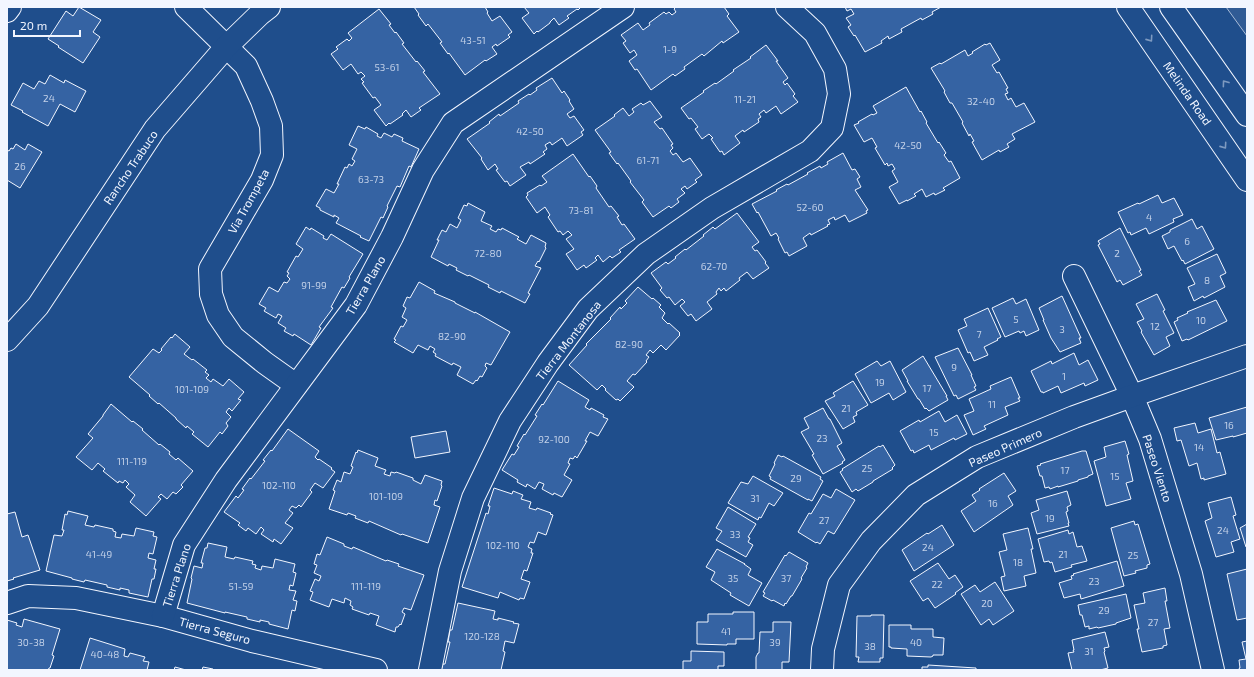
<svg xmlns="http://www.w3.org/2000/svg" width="1254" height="677" viewBox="0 0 1254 677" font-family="'Exo 2',sans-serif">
<rect width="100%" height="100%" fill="#1f4e8c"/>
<polygon fill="#305b95" stroke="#a8bbd7" points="1226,7 1247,7 1247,36"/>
<g fill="#3563a3" stroke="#f2f6ff">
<polygon points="79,7 101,20 93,32 100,37 83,63 58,47 59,46 48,39 66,11 73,16"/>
<polygon points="414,7 485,7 488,12 487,13 492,21 500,16 512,32 508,35 510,37 497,46 496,44 492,47 497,54 486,61 485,60 465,75 449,53 448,54 440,43 442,42 428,24 426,26 418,15 419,14"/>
<polygon points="524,7 581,7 578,10 577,9 567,16 569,18 559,25 554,18 550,22 550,23 538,32 537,31 534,34 522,18 529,13"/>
<polygon points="676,7 724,7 729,14 727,16 739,32 723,43 722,41 704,56 702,54 684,67 685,69 675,76 673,74 651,90 637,69 635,70 629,61 637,55 634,50 630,53 623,43 626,41 621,35 638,23 643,30 650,25 649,23 664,12 666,14 669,12 672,15 676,12 674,9"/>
<polygon points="845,7 941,7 932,12 933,14 922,20 921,18 901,29 902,32 889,39 888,36 881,41 882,43 865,52 855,35 854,36 848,27 851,25 846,18 854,14 851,9 847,11"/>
<polygon points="379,9 391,24 389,25 395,33 396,32 404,43 402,44 416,62 417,61 425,71 423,72 440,94 419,108 421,110 411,117 406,110 402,114 403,115 390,124 389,123 386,126 374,110 381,105 375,97 373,98 362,83 364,82 361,79 365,76 361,72 358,74 351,64 343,70 331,54 338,49 336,47 347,39 349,41 352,38 348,33"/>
<polygon points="990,43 1000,60 992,65 997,73 999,72 1008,88 1006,89 1008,93 1005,94 1008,100 1011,98 1016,107 1024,103 1035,122 1012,134 1015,139 1007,144 1009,147 1000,152 999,150 982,160 972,142 974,141 970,134 969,136 962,123 963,122 952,103 950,103 944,92 945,91 931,68 940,63 941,64 965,50 968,56 973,53 972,52 985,44 986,45"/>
<polygon points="766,45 778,61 776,61 788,78 783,82 785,85 787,83 795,94 793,96 798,102 781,114 776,106 766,113 764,110 759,114 761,117 758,119 759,122 744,132 743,130 735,136 740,143 724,155 722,151 720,152 711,139 713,138 709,134 702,139 695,129 698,127 691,118 689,119 681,108 704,92 703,91 715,83 716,84 734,71 733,70 751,58 750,57"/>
<polygon points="50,75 64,83 65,80 86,91 75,112 60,104 48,126 22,112 23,111 11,105 23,83 34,89 39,81 45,84"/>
<polygon points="552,78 562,93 564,91 570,100 569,101 574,109 567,114 570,118 574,116 584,130 581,132 583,135 567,146 562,138 552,145 550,142 545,145 547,149 543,152 545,154 530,164 529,162 520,167 526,175 510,186 507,181 505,182 496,170 498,169 495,164 488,170 481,159 482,158 467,139 490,123 489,122 499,114 500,116 519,103 518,101 529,94 530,95 537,90 536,88"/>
<polygon points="906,87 920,112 921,111 927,122 926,123 938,143 939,142 946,153 944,155 949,162 951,161 960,178 943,188 945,190 935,195 934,193 926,197 922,189 914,194 916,196 907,201 907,200 899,204 889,187 898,182 892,171 895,169 892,164 888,166 887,163 885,165 875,148 877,147 872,138 864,142 854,125 859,123 858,122 872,114 873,115 877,113 873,106"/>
<polygon points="650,101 662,117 654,122 660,129 662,128 673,144 671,145 673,148 670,151 673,155 676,153 683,162 690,158 702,175 695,180 697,182 687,189 685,186 681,189 685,193 677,199 679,202 671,208 669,206 653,217 642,202 644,200 630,182 631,181 618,163 617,164 609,153 611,152 595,130 615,116 614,115 623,108 629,116 634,112 632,109 641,103 643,105"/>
<polygon points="358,126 365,129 366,127 378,134 377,136 381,138 384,133 392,137 394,134 403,138 402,141 419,149 411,167 409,166 400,187 397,186 387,206 388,207 383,218 381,217 369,241 360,237 361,236 336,223 339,218 334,215 334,217 320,210 320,208 316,206 326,189 334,193 339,184 337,184 345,167 347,168 349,164 352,166 355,161 352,159 357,149 349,145"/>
<polygon points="16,144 25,150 28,144 42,152 20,188 7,180 7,150 9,151 11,148 13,149"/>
<polygon points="843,153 852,170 855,169 860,177 857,179 861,187 855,190 868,210 866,211 867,213 849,222 845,215 835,220 834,217 828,220 830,224 827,225 828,226 811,235 810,233 803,238 807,246 789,256 787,252 785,253 778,239 779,238 776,233 771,236 758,212 757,213 752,204 777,191 776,190 787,184 788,185 808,174 807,173 820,166 821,168 828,164 827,162"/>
<polygon points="573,154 589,177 590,176 597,186 596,188 609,207 611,206 619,216 617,217 622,225 624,224 635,239 619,250 621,252 612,258 610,256 603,262 598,255 595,258 597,260 586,268 584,265 577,270 566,254 574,249 566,239 572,235 568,231 563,235 560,231 558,232 548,217 550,215 545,207 537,213 526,197 528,195 527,193 540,185 541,186 547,182 542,176"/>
<polygon points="1158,195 1162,203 1174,198 1183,215 1173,219 1174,222 1149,234 1146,228 1131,235 1130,232 1128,233 1118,212 1138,203 1139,204"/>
<polygon points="468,203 485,212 481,221 492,226 490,229 496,232 498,229 501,230 502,228 519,237 517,239 526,244 531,235 546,243 545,247 546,248 539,262 538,261 535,266 541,268 528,293 530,294 525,303 501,291 500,293 488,287 489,285 469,275 468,276 456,270 457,268 449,264 448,266 431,257 439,240 437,240 442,230 446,232 450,224 457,228 461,220 458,218 464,205 467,206"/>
<polygon points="737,213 759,242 752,247 755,251 757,250 766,262 765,263 769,268 753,279 747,272 739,278 740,280 726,291 724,288 721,291 719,288 716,292 717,294 707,302 712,309 696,321 691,314 688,316 680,306 685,302 682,299 675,305 669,297 667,298 660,290 662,288 651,273 666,262 668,264 676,258 675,257 685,249 686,250 704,236 703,235 713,227 715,229"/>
<polygon points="1192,219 1197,229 1202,226 1214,249 1185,264 1183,260 1182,261 1174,246 1168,249 1162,236 1170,232 1170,230"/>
<polygon points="306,227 310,230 311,228 324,236 323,238 327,240 331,234 363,254 349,277 350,278 344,288 342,287 331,307 333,308 319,327 321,328 311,345 294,334 293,336 284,331 286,328 278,323 282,316 278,314 276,318 264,311 266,308 259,304 269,287 278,292 284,282 287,283 290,279 287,276 289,273 287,272 296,256 298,257 303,249 296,244"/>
<polygon points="1120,228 1141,270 1139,271 1142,275 1123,285 1120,280 1117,282 1098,245 1100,244 1098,241"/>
<polygon points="1217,254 1226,273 1220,276 1225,287 1204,298 1203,296 1194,301 1188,287 1195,284 1187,268"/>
<polygon points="419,282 435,291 434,293 455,302 455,303 475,313 475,312 510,332 491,365 486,363 485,366 487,368 482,377 480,376 477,381 476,380 473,384 457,375 461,367 453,363 452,365 435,356 436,354 433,352 435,349 430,346 428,350 418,345 413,353 394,342 396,340 394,339 401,326 403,327 407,320 402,317 406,308 403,306 407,297 410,298"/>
<polygon points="638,287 652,299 653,298 661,305 659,307 665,313 662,318 668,324 669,323 680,333 679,334 680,335 666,350 661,345 653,353 650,350 646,355 649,357 646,361 647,362 635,375 633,374 627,381 634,387 620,401 618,399 616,400 605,390 606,389 602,385 597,390 569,365 587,345 586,344 611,319 610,318 620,307 621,309 627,303 625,301"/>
<polygon points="1157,294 1165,310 1163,311 1174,333 1166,337 1170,346 1154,355 1141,332 1142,331 1137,322 1144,319 1136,304"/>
<polygon points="1062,296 1081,338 1079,338 1081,343 1060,352 1051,338 1043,320 1044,320 1039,308"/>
<polygon points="1013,298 1016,304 1026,299 1039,330 1026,336 1024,331 1020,333 1019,331 1005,337 992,308"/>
<polygon points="1216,300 1227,321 1188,340 1187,339 1182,341 1174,322 1178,320 1177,318 1188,313 1187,312"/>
<polygon points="988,308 1001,337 997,339 998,340 984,347 988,355 974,361 970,352 968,353 958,330 967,326 964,319"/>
<polygon points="175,334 190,347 184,354 192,360 193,359 207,370 205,372 209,375 206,378 211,382 213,379 223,386 229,379 244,392 238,399 241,400 232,411 229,408 226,412 231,417 226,423 228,426 222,434 220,432 208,447 192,434 194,432 187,426 186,428 176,419 176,418 159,403 158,404 149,396 150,395 129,377 153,349 159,353 162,350 161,349 171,337 172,338"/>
<polygon points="958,348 972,375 971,375 976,386 974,387 976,390 958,399 956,395 954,396 935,357"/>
<polygon points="1074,353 1079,365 1088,360 1098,380 1085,386 1084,383 1061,393 1058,386 1043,393 1043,392 1041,392 1031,371 1051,361 1052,364"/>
<polygon points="923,356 947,396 946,396 948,400 929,411 926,408 925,409 919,399 918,399 907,381 908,381 902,370"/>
<polygon points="877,361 881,366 890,361 906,392 893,400 889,393 871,403 855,374"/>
<polygon points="1011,377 1020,398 1018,398 1020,401 1005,407 1008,415 984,426 986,429 973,435 964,415 974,411 969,399 991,389 990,386"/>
<polygon points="558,381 589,400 585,407 590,410 591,408 604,415 603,417 608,419 598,436 590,432 585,441 587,441 577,458 575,456 573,459 570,458 568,463 570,464 564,475 572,480 562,497 554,493 553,495 542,489 544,484 539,482 535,489 527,484 526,487 517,482 518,480 502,470 512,454 514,455 519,447 517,446 524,434 525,435 537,416 535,415 542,404 543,405"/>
<polygon points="853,381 868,405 856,412 857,415 853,417 855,422 843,429 825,401 835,396 833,393"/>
<polygon points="111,404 132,422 133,421 143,429 142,430 159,445 160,444 170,452 169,454 176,460 178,458 193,471 181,485 183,487 176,494 173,492 167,499 161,494 158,497 161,499 146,516 130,502 135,495 126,487 129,484 125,480 123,483 119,481 118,483 103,471 105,469 98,463 92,470 76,457 93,438 88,434 103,416 103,415"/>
<polygon points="1247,407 1247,433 1233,437 1233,436 1216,440 1209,418"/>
<polygon points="823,408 829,419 830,419 842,443 837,446 845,460 842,462 843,463 823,474 812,455 814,454 801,432 809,428 804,418"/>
<polygon points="939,411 945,422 957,415 967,434 955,440 954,438 931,450 929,445 914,453 913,450 911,451 900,431 919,420 920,422"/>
<polygon points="1195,423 1198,433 1211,429 1217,453 1220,452 1226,474 1204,480 1204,478 1201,479 1197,463 1189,466 1181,440 1177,441 1174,428"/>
<polygon points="288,429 319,451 315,457 318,460 319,459 332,468 331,469 335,472 323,488 315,483 310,490 312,492 301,507 299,505 296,508 292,506 289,510 293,513 285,523 293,528 281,544 274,539 273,542 261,534 264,530 261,527 256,534 248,528 246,531 238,525 240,523 224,512 236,496 238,498 244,490 242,489 250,478 251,479 265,461 263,460 271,450 272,451"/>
<polygon points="446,431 450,452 415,458 411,437"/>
<polygon points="1125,441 1129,454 1127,455 1133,481 1126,483 1131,499 1106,506 1094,461 1106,457 1104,447"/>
<polygon points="883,445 895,465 892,468 893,469 873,481 873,482 858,491 856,489 852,492 840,472 843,470 842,469 879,446 880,447"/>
<polygon points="358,450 378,458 375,466 386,470 384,474 390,476 391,472 395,473 396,472 413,478 413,480 421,484 425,475 442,481 441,485 442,486 437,501 435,500 434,505 440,507 428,543 402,534 401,535 369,521 368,523 355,518 356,516 348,513 347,515 329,509 335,491 333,490 337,480 341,482 344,472 350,474 353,467 351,466 356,452 357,453"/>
<polygon points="1082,451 1086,451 1093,474 1088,476 1088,477 1078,480 1078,481 1058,487 1058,486 1050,489 1049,487 1045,488 1042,476 1040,476 1037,466 1041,465 1040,464"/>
<polygon points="778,455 782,457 783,456 821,477 820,479 823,481 812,501 808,499 808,500 770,479 771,477 769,476 775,464 774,463"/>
<polygon points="1004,473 1016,491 1008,496 1013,505 974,532 961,511 976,501 972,495 980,490 979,489"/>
<polygon points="753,476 783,493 774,506 769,503 761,518 759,517 758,520 728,503 741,482 748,484"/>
<polygon points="494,488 512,494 513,491 523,495 521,499 531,502 529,508 536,510 537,508 551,513 550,514 553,515 546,535 538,532 534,543 530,542 528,547 532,549 531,553 533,553 527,571 524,570 521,579 530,582 524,599 520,598 519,600 500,592 498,598 462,587 486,513 488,514 490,506 488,506"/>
<polygon points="836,489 855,500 834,534 828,531 820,544 817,542 816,543 798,532 809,513 811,514 823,494 831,498"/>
<polygon points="1067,491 1071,505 1067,507 1068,511 1066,512 1069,523 1068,523 1069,526 1037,534 1031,513 1039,510 1036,500"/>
<polygon points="1231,497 1236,515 1233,516 1240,539 1231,542 1234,552 1216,557 1205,521 1212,518 1208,503"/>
<polygon points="728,507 756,524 748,537 750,538 748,542 753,545 746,557 716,540 722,531 716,528"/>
<polygon points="68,511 88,516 85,525 94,527 95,525 113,529 113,531 116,532 115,537 121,538 122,534 134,536 136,528 154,532 153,536 157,537 153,554 149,553 148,558 156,560 154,569 156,569 154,579 152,579 148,597 129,593 129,590 120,588 120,590 107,587 107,585 85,580 84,582 72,579 72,578 46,571 54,535 62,536 64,530 62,530 65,514 67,515"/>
<polygon points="15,512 22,537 28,535 40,570 13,578 14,579 7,581 7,514"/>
<polygon points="1134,521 1135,525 1138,524 1150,564 1147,565 1147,568 1135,571 1136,573 1124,576 1111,528"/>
<polygon points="1247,524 1247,547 1246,547 1240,528"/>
<polygon points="942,525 954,545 914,571 902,550 927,533 928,534"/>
<polygon points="1028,528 1033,549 1031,549 1036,573 1024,576 1026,586 1004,591 1001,577 1005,576 999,552 1007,550 1003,534"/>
<polygon points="1068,530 1069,534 1073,532 1077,547 1082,546 1087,561 1071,565 1072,567 1055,572 1052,562 1050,563 1049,561 1044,562 1038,539"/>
<polygon points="327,537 344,544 344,546 352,549 353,547 386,561 387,560 399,564 398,566 424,575 411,610 404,608 402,612 405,614 401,625 400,624 398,627 396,627 395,632 376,625 379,616 370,613 369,615 352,609 353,607 350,605 351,601 345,598 344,603 332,599 329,607 310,600 313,592 310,591 315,579 319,581 321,576 314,573 317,565 314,564 317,554 320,555"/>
<polygon points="208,543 227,547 225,557 234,559 235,557 253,561 252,564 256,565 255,568 261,570 262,566 273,568 275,559 295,564 293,572 296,573 293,586 290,585 289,590 296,591 293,600 297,601 295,611 292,610 288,629 269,624 269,622 260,620 260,622 247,619 247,617 225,612 225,613 187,603 192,579 191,578 194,566 202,568 203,563 201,563 205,548 207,548"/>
<polygon points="717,549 745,564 744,564 751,569 748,575 762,583 749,606 730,595 731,593 711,580 715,572 706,567"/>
<polygon points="789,552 808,563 806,567 807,568 801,578 802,579 792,596 791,596 786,604 785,603 784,606 773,600 772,601 763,596 765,593 763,592 785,555 786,556"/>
<polygon points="1117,561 1124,586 1081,599 1080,594 1064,598 1059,583 1072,579 1071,576 1074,575 1073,574 1083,571"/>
<polygon points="938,563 949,579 955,575 963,587 955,593 956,594 935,608 928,598 923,601 910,581"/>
<polygon points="1247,569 1247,618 1237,620 1227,574"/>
<polygon points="995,582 1014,611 993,625 989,619 981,625 961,594 975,585 980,592"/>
<polygon points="1165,588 1167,601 1165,601 1170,628 1164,629 1167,645 1163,646 1163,648 1142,652 1137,629 1139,629 1134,605 1145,603 1143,593"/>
<polygon points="1126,594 1131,618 1116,623 1116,624 1098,628 1097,627 1089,629 1089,626 1085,627 1082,615 1080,615 1078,605"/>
<polygon points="458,603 495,611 493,619 498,620 498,618 514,622 513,623 519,624 514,643 505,641 503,651 505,652 501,670 441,670 443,664 445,664 450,642 448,642 450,630 452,630"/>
<polygon points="733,612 754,612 754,639 736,639 736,644 727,644 727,645 697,644 697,622 708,622 708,614 733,614"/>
<polygon points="871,615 884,615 883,658 880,658 880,662 858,662 859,657 856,657 857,616 871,616"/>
<polygon points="24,619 60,629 52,655 54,656 50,668 49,668 48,670 7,670 7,620 17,623 16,625 22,627"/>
<polygon points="773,622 791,622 789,662 782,662 782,670 756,670 756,657 758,653 759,653 760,632 773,632"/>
<polygon points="889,625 911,625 911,629 933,629 933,637 944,638 943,655 933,655 933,656 931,657 907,656 907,649 891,648 891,647 889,647"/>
<polygon points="1105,632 1109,647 1104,648 1105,651 1104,652 1108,668 1100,670 1072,670 1068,653 1074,652 1073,650 1074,650 1072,640"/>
<polygon points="90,638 125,649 124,656 128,657 130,653 145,657 143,661 149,662 147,670 80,670"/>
<polygon points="1247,641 1247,670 1240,670 1239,668 1240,668 1239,660 1246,659 1242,642"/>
<polygon points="691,651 724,652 724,666 718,666 718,670 683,670 683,661 691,661"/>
<polygon points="928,665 976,668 976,670 922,670 922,667 928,667"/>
<polygon points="175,667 186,670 174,670"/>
<polygon points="203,667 213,669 213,670 202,670"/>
</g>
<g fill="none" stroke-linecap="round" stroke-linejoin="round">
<defs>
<g id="minor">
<polyline points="186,7 246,66 262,101 271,126 272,155 262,180 210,269 211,294 218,315 233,337 265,363 296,385"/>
<polyline points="7,11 10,7"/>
<polyline points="1074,276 1132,396 1150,439 1191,574 1213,670"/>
<polyline points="7,340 38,306 155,129 226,47 260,14 269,7"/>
<polyline points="7,603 28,596 76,598 163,616 252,641 376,670"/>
<polyline points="163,616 184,545 226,480 356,305 392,237 423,170 453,123 623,7"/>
<polyline points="430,670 450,571 473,498 510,421 548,363 588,309 646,254 712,208 810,151 832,128 839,94 835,69 815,33 787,7"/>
<polyline points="822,670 823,649 839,585 871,541 916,495 977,457 1074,417 1132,396 1247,356"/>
</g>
<g id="major">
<polyline points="1128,7 1247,180"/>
<polyline points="1171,7 1247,115"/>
</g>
</defs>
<use href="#minor" stroke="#f2f6ff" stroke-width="24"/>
<use href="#major" stroke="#f2f6ff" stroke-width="24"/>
<use href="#minor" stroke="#1f4e8c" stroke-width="22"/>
<use href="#major" stroke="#1f4e8c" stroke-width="22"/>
</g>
<defs><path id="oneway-chevron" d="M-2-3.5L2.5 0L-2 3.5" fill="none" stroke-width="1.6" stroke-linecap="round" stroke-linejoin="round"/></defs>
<g stroke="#7e9ac0">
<use href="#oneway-chevron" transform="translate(1150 39) rotate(55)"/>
<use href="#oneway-chevron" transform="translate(1225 83) rotate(-126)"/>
<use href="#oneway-chevron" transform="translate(1224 146) rotate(55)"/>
</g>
<g text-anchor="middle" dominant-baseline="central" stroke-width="3" stroke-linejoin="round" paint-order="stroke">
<g font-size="10" fill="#c3d1e8">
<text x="473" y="40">43-51</text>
<text x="670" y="49">1-9</text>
<text x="387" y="67">53-61</text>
<text x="49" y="98">24</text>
<text x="745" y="99">11-21</text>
<text x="981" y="101">32-40</text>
<text x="530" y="131">42-50</text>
<text x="908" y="145">42-50</text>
<text x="648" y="160">61-71</text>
<text x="20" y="166">26</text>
<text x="371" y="179">63-73</text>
<text x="810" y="207">52-60</text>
<text x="581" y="210">73-81</text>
<text x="1149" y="217">4</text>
<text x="1187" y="241">6</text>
<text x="488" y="253">72-80</text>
<text x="1117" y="253">2</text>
<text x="714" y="266">62-70</text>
<text x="1207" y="280">8</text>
<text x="314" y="285">91-99</text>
<text x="1016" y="319">5</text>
<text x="1201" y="320">10</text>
<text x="1155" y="326">12</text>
<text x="1062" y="329">3</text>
<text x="979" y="334">7</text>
<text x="452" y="336">82-90</text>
<text x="629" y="344">82-90</text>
<text x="954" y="367">9</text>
<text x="1064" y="376">1</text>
<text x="880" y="382">19</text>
<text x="927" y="388">17</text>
<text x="192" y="389">101-109</text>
<text x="992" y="404">11</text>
<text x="846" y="408">21</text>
<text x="1229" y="425">16</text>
<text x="934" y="432">15</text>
<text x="822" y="438">23</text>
<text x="554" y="439">92-100</text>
<text x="1199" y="447">14</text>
<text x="132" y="461">111-119</text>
<text x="867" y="468">25</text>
<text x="1065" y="470">17</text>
<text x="1115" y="476">15</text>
<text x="796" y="478">29</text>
<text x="279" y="485">102-110</text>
<text x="386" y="496">101-109</text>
<text x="755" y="498">31</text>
<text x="993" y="503">16</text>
<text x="1050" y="518">19</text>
<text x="824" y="520">27</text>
<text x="1223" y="530">24</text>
<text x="735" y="534">33</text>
<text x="503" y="545">102-110</text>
<text x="928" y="547">24</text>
<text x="99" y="554">41-49</text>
<text x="1063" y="554">21</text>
<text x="1133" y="555">25</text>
<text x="1018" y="562">18</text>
<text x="733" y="578">35</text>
<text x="786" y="578">37</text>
<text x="1094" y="581">23</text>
<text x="937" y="584">22</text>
<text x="241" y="586">51-59</text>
<text x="366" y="586">111-119</text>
<text x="987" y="603">20</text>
<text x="1104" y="610">29</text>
<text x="1153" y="622">27</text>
<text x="726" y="631">41</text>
<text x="482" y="636">120-128</text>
<text x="31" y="642">30-38</text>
<text x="775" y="642">39</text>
<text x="916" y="642">40</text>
<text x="870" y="646">38</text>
<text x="1089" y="651">31</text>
<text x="105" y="654">40-48</text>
</g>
<g font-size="12" fill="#f2f6ff" stroke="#1f4e8c">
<text transform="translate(1188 93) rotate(55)">Melinda Road</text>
<text transform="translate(130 167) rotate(-56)">Rancho Trabuco</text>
<text transform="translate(248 201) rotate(-61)">Via Trompeta</text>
<text transform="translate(365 285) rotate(-60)">Tierra Plano</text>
<text transform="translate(568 340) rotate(-52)">Tierra Montanosa</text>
<text transform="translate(1005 447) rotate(-24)">Paseo Primero</text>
<text transform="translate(1158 468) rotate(72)">Paseo Viento</text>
<text transform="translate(176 575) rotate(-72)">Tierra Plano</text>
<text transform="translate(215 630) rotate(15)">Tierra Seguro</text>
</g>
</g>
<rect width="1254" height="677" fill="none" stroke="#f2f6ff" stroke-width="16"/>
<path d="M14 30v6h66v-6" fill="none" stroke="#f2f6ff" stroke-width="2"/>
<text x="20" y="30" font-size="12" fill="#f2f6ff" stroke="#1f4e8c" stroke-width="3" paint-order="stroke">20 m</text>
</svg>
